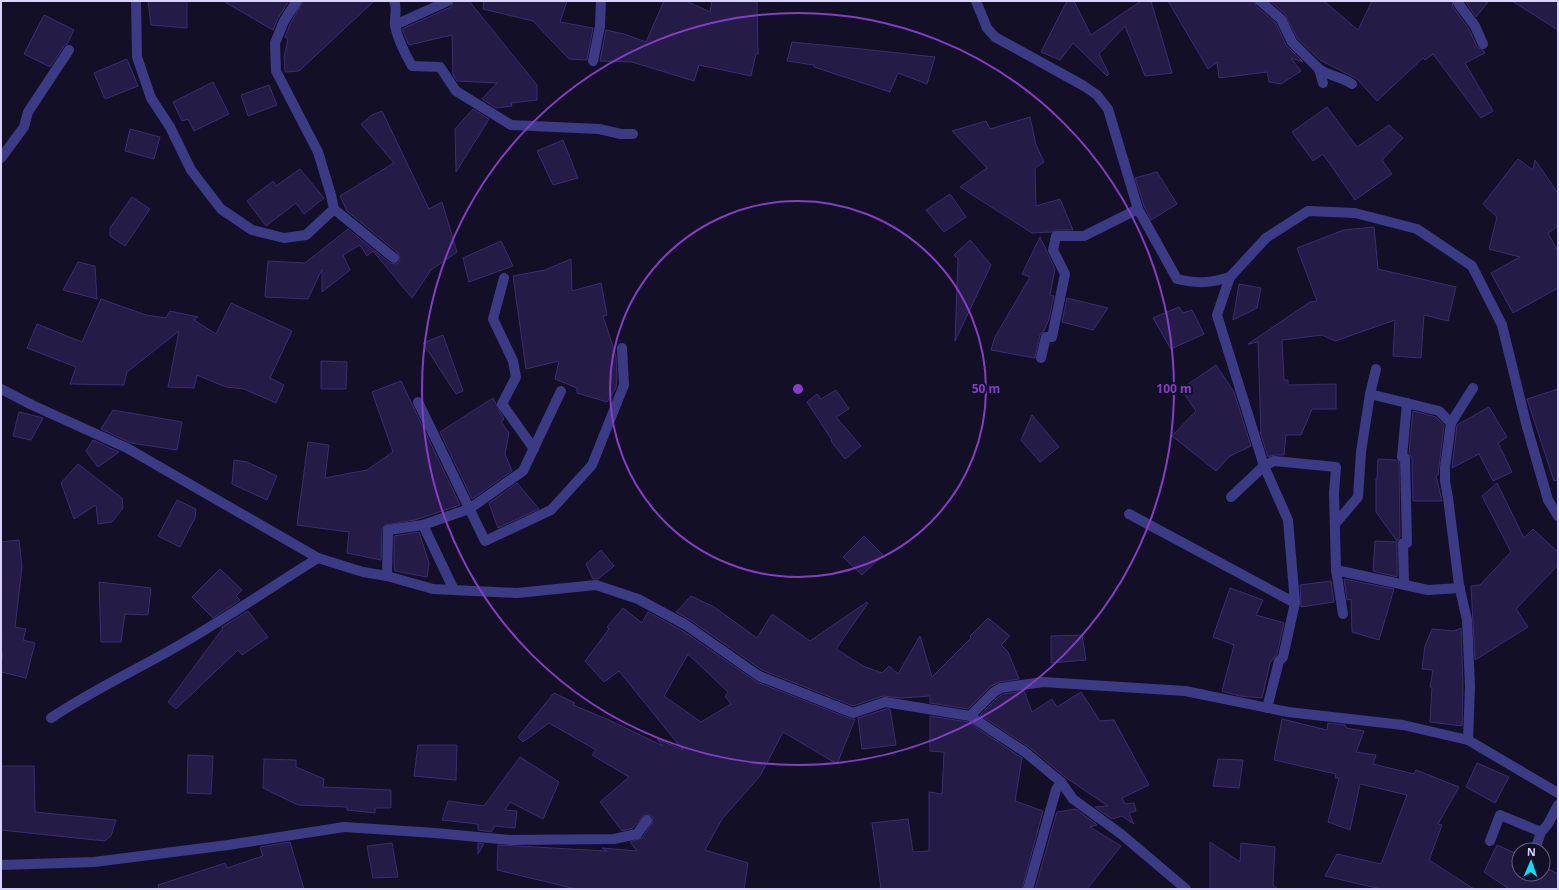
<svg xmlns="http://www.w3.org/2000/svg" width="1559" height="890" viewBox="0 0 1559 890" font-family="'Noto Sans',sans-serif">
<rect width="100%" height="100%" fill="#130f26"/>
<g fill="#241b47" stroke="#3b2d73" fill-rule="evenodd">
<polygon points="148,1 187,1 187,28 151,25"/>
<polygon points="223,1 289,1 278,18 273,30"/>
<polygon points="303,1 374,1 299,71 285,72 284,57 288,39 285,37 290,24"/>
<polygon points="454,1 469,1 537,85 537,100 511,103 512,106 496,108 482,99 497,83 457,81 453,75 452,35 409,45 402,29 451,7"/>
<polygon points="484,1 567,1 560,22 593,28 587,60 569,59 533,21 483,9"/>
<polygon points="664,1 686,1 710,12 712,1 757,1 758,54 756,54 751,76 699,65 694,81 632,62 600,61 606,30 624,34 646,42"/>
<polygon points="1067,1 1074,1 1091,35 1141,1 1151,1 1172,73 1145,76 1125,26 1099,54 1109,74 1107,76 1073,43 1060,60 1041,52"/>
<polygon points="1168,1 1254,1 1256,6 1276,23 1286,45 1303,62 1291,58 1301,71 1281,84 1269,82 1267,72 1219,78 1217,62 1208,69"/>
<polygon points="1270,1 1324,1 1358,30 1372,1 1452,1 1453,7 1469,29 1477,47 1483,50 1485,53 1465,63 1493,111 1481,118 1433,54 1425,60 1423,58 1377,101 1357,79 1320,60 1297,38 1285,14"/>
<polygon points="1465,1 1489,1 1476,17"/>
<polygon points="1512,1 1558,1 1558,30"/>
<polygon points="44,15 74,30 67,44 64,46 51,66 48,66 24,54"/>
<polygon points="792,42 852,48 935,57 927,84 898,73 890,92 814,67 814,65 787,61"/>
<polygon points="127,59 138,86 105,99 94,73"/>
<polygon points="213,82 229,114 194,131 188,119 182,121 173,102"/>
<polygon points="269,85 277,105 248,116 241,95"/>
<polygon points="1327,107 1357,147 1389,125 1403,138 1382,160 1392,174 1355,200 1323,154 1313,161 1292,132"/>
<polygon points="473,109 489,119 456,172 455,129"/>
<polygon points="382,111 429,209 442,202 457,252 431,270 412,298 373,251 367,256 360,245 343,255 350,270 322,292 322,269 308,299 265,297 268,261 305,263 348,229 390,263 396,264 399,262 400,259 398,253 347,211 340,196 394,163 361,124 372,115"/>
<polygon points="1030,117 1036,145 1044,162 1035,168 1036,206 1060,199 1073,230 1056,230 1051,232 1032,233 960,187 987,168 952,131 986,121 990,129"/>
<polygon points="130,129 160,137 154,159 125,151"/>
<polygon points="563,140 578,178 553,185 537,151"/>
<polygon points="1518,159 1533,170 1535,160 1558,193 1558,226 1548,233 1558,251 1558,288 1513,313 1491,273 1520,257 1489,249 1497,217 1483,204"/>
<polygon points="300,169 324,198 304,214 296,203 266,226 247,201 273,181 276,186"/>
<polygon points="1157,172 1177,204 1151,220 1144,206 1135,178"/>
<polygon points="950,194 966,217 944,232 926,210"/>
<polygon points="132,197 150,209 125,246 110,236 110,228"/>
<polygon points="1374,227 1378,269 1456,287 1448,321 1424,315 1421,358 1393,356 1395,320 1335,341 1322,335 1282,340 1284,380 1288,380 1288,385 1336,384 1336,409 1312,409 1301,435 1286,435 1284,455 1274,455 1268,457 1260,432 1261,433 1258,342 1248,344 1310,302 1317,301 1297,248 1344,230"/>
<polygon points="1040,237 1055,269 1050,295 1054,296 1049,319 1044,331 1040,335 1035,358 991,350 995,337 1030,277 1022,274"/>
<polygon points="970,240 991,265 955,341 958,259 954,255"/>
<polygon points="501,241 513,266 469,282 463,258"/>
<polygon points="571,259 572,291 601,283 607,315 603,316 616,356 617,377 616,388 607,402 577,393 577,388 555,379 559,361 526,369 513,276 545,270"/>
<polygon points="78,262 95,266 97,299 63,290"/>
<polygon points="1239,284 1261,288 1257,308 1233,320"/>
<polygon points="1067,298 1108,308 1093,330 1062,322"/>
<polygon points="101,299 146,315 166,318 170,311 198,317 194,320 216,334 231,303 292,331 270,378 284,385 276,403 244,389 226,387 197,375 194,388 168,387 179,331 127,372 124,385 70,384 76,367 27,348 37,324 82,342"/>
<polygon points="1179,307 1183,313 1192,310 1204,334 1171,349 1153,318"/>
<polygon points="443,335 463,391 456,394 423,343"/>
<polygon points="321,361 347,362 346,389 321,389"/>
<polygon points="1216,365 1234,392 1251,446 1230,456 1216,471 1172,436 1196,411 1181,389"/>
<polygon points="401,381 460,505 415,520 385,525 382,530 381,560 347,553 349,532 297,525 308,442 329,445 325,478 367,470 393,452 372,392"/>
<polygon points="1558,389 1558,480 1554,481 1527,399"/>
<polygon points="836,390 849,409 836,417 861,446 845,459 831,441 832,440 807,402 817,394 821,399"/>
<polygon points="493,398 504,419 501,422 509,433 505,454 512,471 472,499 440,432"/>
<polygon points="1489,407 1507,437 1498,443 1512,472 1493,481 1479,454 1452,468 1457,425"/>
<polygon points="113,410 182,422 177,450 131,443 101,429"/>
<polygon points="1413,411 1436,417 1444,425 1438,475 1436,476 1442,501 1413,501 1412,458 1409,453"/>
<polygon points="19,412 43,418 31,440 13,436"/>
<polygon points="1032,415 1059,447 1040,462 1021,440"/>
<polygon points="93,440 119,452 98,467 86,451"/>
<polygon points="1378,459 1396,460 1399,462 1400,537 1397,541 1376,512 1376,479 1377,479"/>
<polygon points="234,460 247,462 277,476 267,500 232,484"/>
<polygon points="78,464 122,498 123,508 112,522 98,524 96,505 74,519 61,483"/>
<polygon points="517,483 539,509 498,528 489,503"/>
<polygon points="1497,483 1524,538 1533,529 1558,552 1558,565 1516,609 1528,627 1475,660 1471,586 1480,585 1511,552 1482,496"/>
<polygon points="177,500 196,509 195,518 180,547 158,536"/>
<polygon points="419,532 429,563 427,577 395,571 394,564 394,536"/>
<polygon points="864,536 883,555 862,575 843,557"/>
<polygon points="19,540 22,567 15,627 26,629 23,640 35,643 26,678 1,672 1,663 3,653 1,651 2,635 1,635 1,542"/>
<polygon points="1375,541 1397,542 1397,577 1373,571"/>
<polygon points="601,550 614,566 598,579 593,579 586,564"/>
<polygon points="220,569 242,590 236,596 240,600 213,618 192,597"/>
<polygon points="1344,579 1394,589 1379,640 1352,632 1351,599 1347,600"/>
<polygon points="1331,581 1334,602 1301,607 1300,585"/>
<polygon points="99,582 151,588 148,615 125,614 121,642 101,642"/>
<polygon points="1230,588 1263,600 1256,615 1284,623 1277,654 1270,663 1262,698 1240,696 1222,691 1234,645 1213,637"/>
<polygon points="691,596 714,607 757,638 772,614 810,641 867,602 868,603 836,649 863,666 882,673 889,666 898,674 920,636 932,677 971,638 970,636 988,618 1010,636 1001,645 1008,652 1019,679 1000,682 991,686 968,709 930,703 930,696 901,698 883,696 853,706 762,670 690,620 676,612"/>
<path d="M623,608l19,15 6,-11 35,19 74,51 94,37h4l-18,45 -54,-32 -23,44 -38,43 -17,31 43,13 -4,26h-168l-79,-19 1,-25 109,6 -5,-3 35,3 -7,-9 12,-4 10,-15 1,-6 -5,-3h-3l-12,14 -11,3 -22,-29 29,-25 -37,-22 4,-5 -47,-27 -26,19 -5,-5 36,-44 21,10 -2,2 36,15 54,26 -6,-7 26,11 -64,-79 -15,11 -19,-21 24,-32 -2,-2zM688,654l40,38 -3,4 6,8 -30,18 -37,-26z"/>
<polygon points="248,611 268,637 242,655 238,650 176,709 168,702 223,628 222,627"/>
<polygon points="1461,628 1463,686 1462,726 1430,722 1432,687 1430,687 1433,670 1422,669 1425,646 1432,629 1454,631"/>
<polygon points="1082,635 1086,660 1051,663 1051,636"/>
<polygon points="1024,691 1032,712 1052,699 1057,707 1081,692 1100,721 1114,720 1149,785 1122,798 1125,804 1134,803 1136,811 1129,813 1134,824 1122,816 1112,819 1095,807 1108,806 1065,777 1029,747 980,715 998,697 1003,694"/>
<polygon points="886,709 890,709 896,745 862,749 858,718"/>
<polygon points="930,716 968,722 1022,758 1015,801 1043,811 1022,889 881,889 872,823 908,819 913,852 929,851 929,792 942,794 944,752 930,751"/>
<polygon points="1282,719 1327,730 1328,723 1345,725 1346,728 1364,731 1356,752 1376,755 1373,764 1414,774 1416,770 1459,787 1438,824 1442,825 1429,860 1474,889 1381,889 1325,876 1337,854 1381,864 1407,795 1360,784 1350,830 1328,822 1339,778 1335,778 1336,774 1274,760"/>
<polygon points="418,745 457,745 456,780 414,776"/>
<polygon points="188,755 213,756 211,794 187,793"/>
<polygon points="520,757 559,782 543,819 510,802 505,810 517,811 515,828 495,826 491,832 478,830 478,824 442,820 448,801 484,806"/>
<polygon points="264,759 296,760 296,767 324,779 323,787 391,790 391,808 375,808 375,813 347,810 347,807 298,805 263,788"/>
<polygon points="1218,759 1243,760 1239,788 1213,786"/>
<polygon points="1477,763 1509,777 1495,803 1466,787"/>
<polygon points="1,766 34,766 35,812 116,820 111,836 105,841 1,830"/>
<polygon points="1076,809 1097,825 1090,827 1121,846 1087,889 1035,889 1057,812"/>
<polygon points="290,842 304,889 159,889 158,885 225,863 227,868 263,856 260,847"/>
<polygon points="1210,842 1240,862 1241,843 1275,847 1273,885 1278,889 1210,889"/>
<polygon points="392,843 398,877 373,878 367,846"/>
<polygon points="478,843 484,844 478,854"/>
<polygon points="1497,845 1519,855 1519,874 1543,874 1543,866 1558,874 1558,889 1509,889 1484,872"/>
</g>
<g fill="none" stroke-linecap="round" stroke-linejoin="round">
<g stroke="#3d3a85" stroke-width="10">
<polyline points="136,1 137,57 151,98 170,127 191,170 221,209 252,230 284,238 306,235 334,209 331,195 318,152 276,71 275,43 284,21 297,1"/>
<path d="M394,1c4,7 0,16 1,25 3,13 10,28 17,40l28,1 16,24 55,34 88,4 22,5h12"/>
<path d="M976,1l11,27 8,9 89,49 13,9 11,14 30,100 39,70c21,5 33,4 53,-2"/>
<polyline points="1260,1 1281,19 1292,42 1319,69 1323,83"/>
<polyline points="1458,1 1458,3 1475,26 1483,44"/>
<polyline points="395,25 448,1"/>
<polyline points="593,61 600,26 601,1"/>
<path d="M1319,69c10,7 23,8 33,15"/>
<polyline points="1,158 24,127 28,112 69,50"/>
<polyline points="334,209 394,258"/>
<polyline points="504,278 493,319 513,361 516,377 502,404 534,449"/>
<polyline points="1041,358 1046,337 1052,337 1065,274 1053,250 1056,236 1084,236 1138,209"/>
<polyline points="1,389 32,405 127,448 318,558 363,572 387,576 433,589 517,593 596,585 638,599 686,625 759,676 853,713 885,702 970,716 994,692 1001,688 1043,682 1185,691 1288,712 1403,725 1468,740 1558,793"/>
<polyline points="1370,394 1439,411 1451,423"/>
<polyline points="418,402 485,541 551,510 592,465 624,385 622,348"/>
<polyline points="1231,497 1264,466 1274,461 1336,467 1334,493 1336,570 1343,614"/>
<polyline points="1129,514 1295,603 1288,520 1264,466 1217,315 1230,277 1266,238 1308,211 1355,213 1417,229 1472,266 1502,325 1527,427 1548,500 1558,516"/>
<polyline points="1335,524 1358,497 1361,452 1370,394 1376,369"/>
<polyline points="423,525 454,590"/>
<polyline points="1336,570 1428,590 1460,588"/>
<polyline points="387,576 388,530 423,525 469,509 523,471 561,391"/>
<polyline points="1404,584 1403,543 1407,543 1405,458 1402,457 1407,403"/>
<polyline points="1267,708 1279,661 1283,657 1295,603"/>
<polyline points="970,716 1025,752 1061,782 1073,799 1121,834 1186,889"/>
<path d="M51,718c40,-27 83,-47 125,-71 48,-27 95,-60 142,-89"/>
<polyline points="1468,740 1470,686 1467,620 1459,585 1448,498 1445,481 1445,467 1451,423 1473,388"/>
<polyline points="1541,832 1548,824 1558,805"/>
<polyline points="1490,841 1500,815 1541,832 1535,850"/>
<polyline points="1,865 94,862 228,845 344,827 435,833 511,840 614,839 637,834 647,820"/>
<polyline points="1028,889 1056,790 1061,782"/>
</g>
</g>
<g fill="none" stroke="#843dc5" stroke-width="2">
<circle cx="798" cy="389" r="188"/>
<circle cx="798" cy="389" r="376"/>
</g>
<circle cx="798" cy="389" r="6" fill="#843dc5" stroke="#130f26" stroke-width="2"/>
<g font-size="12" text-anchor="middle" font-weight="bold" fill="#843dc5" stroke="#130f26" stroke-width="4" stroke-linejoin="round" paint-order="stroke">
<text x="986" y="393">50 m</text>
<text x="1174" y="393">100 m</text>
</g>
<rect width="1559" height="890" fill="none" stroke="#d9d4ff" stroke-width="4"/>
<g transform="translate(1531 862) rotate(2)"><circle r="19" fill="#130f26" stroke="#625e7d"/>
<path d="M0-3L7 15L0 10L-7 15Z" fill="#00e5ff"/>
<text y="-6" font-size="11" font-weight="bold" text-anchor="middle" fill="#d9d4ff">N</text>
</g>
</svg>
